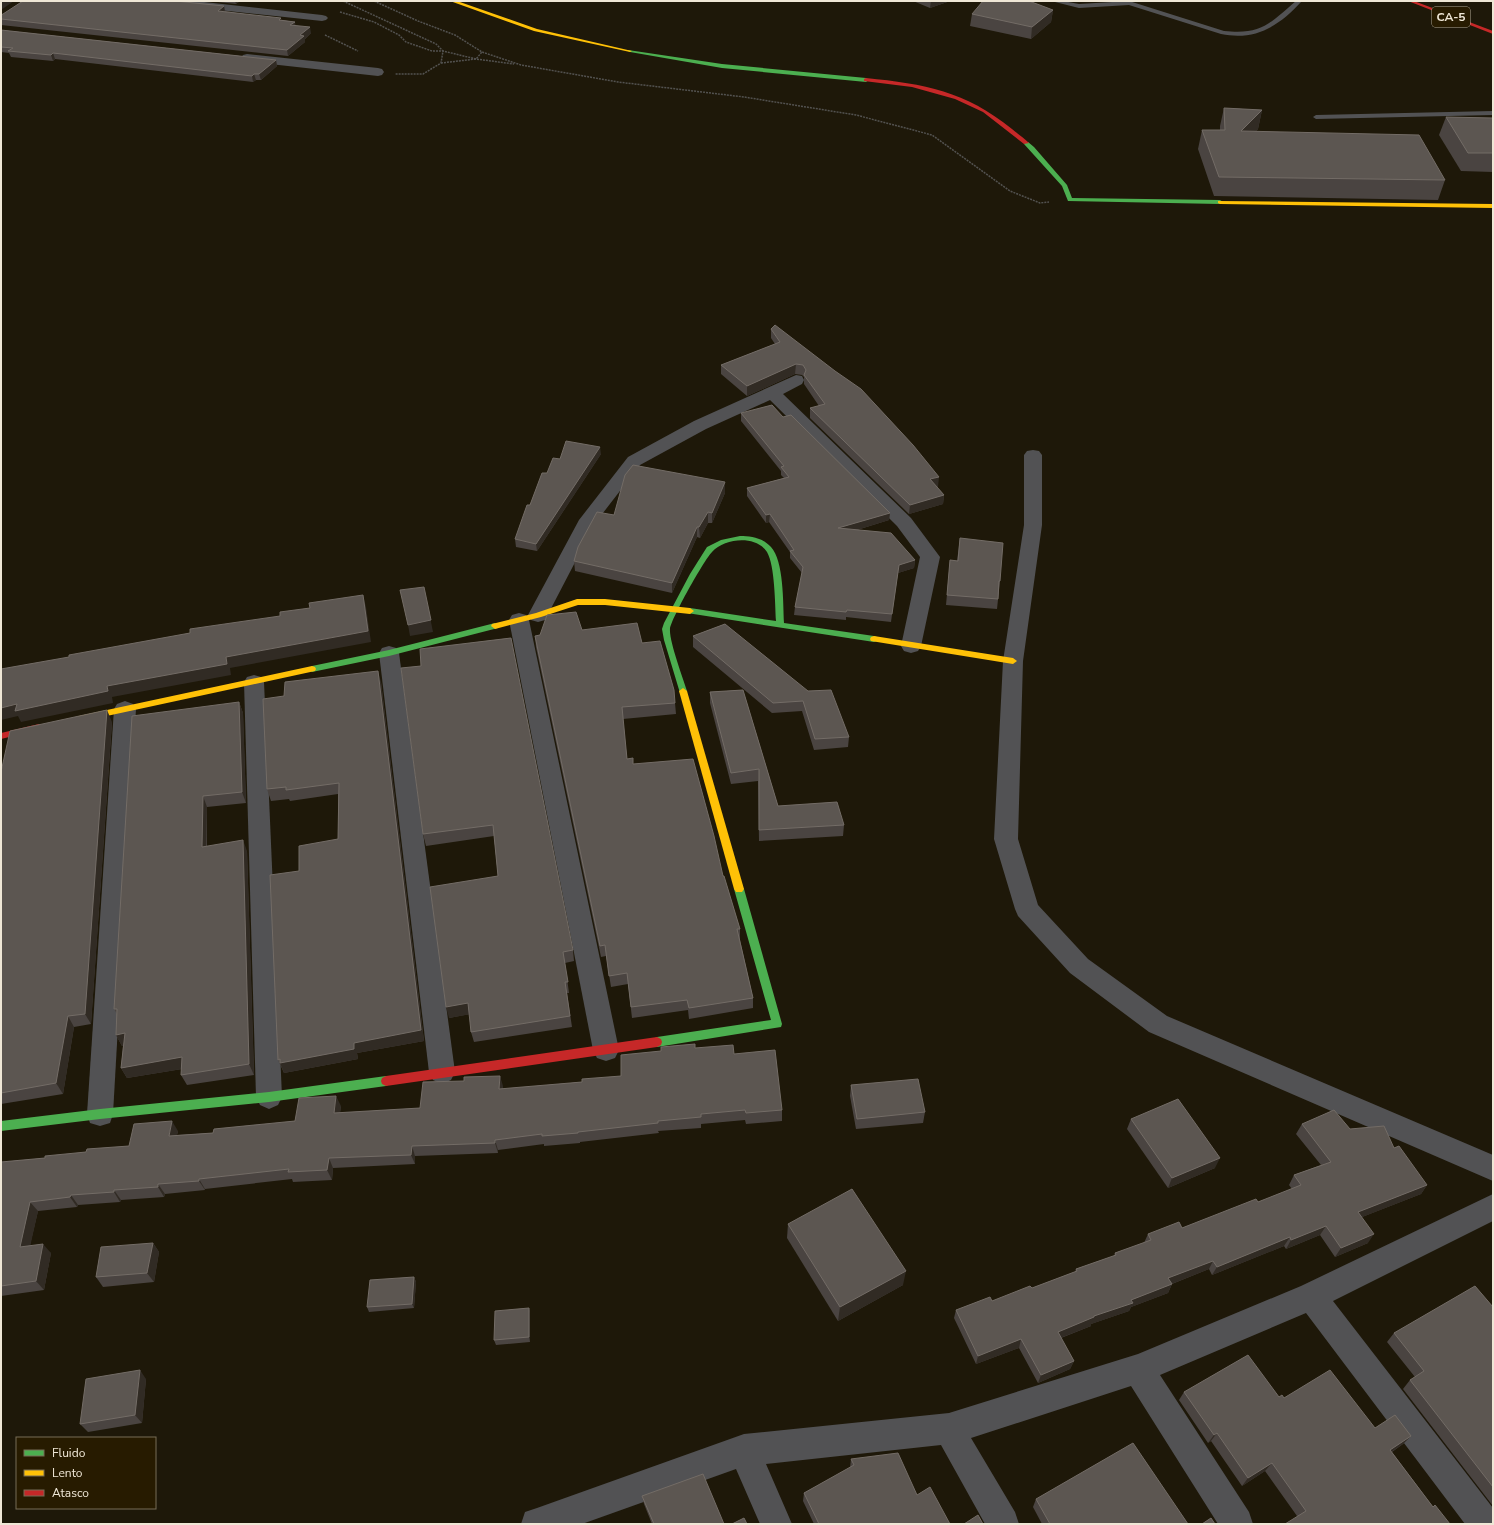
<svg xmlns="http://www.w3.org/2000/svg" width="1494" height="1525" viewBox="0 0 1494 1525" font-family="'Nunito Sans',sans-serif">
<rect width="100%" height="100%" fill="#1e1809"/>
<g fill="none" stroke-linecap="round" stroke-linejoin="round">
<g stroke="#535250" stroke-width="1.5" stroke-dasharray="2 1" stroke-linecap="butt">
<polyline points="343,1 436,44 443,51 441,63 423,74 395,74"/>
<polyline points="374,1 418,21 455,35 482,52 521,65 618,82 744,97 856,115 932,135 1010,191 1040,203 1049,202"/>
<polyline points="340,12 374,22 399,35 406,42 432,51 443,51 476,59 514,64"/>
<polyline points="325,35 358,51"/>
<polyline points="441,63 476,59 482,52"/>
</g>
<g fill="#525254" fill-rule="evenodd">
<path d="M1051,1h12l16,3 50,-3 95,30c37,4 45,-7 72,-30h6c-23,25 -46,40 -81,33l-92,-29 -50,3z"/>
<polygon points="1493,111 1493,115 1316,119 1313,117 1316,115"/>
</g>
<g fill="#525254" fill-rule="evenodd">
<polygon points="157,1 195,1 322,15 326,16 328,18 326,20 322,21 163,4 159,3"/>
<polygon points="247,54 378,68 382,69 384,72 382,75 378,76 243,61 241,58 243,55"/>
<polygon points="796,375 802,376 804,380 802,384 783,394 911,518 940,557 921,646 918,651 911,653 904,651 901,646 920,557 897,526 770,400 706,429 640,465 596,522 545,620 538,622 531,620 528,615 579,520 628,457 694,421"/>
<polygon points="1033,450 1039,451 1042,455 1042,525 1023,661 1018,839 1038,905 1088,959 1167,1016 1493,1155 1493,1181 1149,1032 1070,973 1018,916 1015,909 994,839 1003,661 1024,525 1024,455 1027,451"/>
<polygon points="519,613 526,615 529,620 619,1050 615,1058 606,1061 597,1058 593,1050 509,620 512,615"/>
<polygon points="389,646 396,648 399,653 455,1072 451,1080 442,1084 433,1080 429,1072 379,653 382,648"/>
<polygon points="254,675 261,677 264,682 282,1097 278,1105 269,1109 260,1105 256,1097 244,682 247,677"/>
<polygon points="125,701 133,704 136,709 113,1114 110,1123 100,1126 90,1123 87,1114 114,709 117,704"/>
<polygon points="1493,1194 1493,1221 1333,1301 1493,1508 1493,1524 1465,1524 1306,1313 1160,1375 1249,1512 1253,1524 1218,1524 1131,1386 971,1438 1015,1512 1019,1524 985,1524 941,1445 766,1464 792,1524 760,1524 736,1469 582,1524 521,1524 525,1512 537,1508 744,1434 949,1413 1138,1354 1301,1286"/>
</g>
<g fill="#4caf50" fill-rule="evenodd">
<polygon points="628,50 722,64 866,78 869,80 866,82 722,68 630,52 628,51"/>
<polygon points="1024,142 1028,142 1034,147 1067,185 1072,198 1220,200 1223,202 1220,204 1068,201 1062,186 1024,144"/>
<path d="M740,536c11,0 23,2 31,11 13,14 12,56 13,76l90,13 3,1 1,2 -1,2 -3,1 -187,-29 -1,-2 4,-3 86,13c-1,-17 -1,-55 -9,-69 -11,-17 -42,-14 -55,0 -8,8 -41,67 -42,77 -1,12 13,49 17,62l-1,2h-6l-16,-53 -2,-11 2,-6 26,-49 17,-27 14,-7z"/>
<polygon points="495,623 499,626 498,628 389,656 312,672 308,669 312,666 389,650"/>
<polygon points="739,885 742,886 744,889 782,1024 781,1027 657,1047 653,1045 652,1042 653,1039 657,1037 771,1020 734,889 736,886"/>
<polygon points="386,1076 390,1078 391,1081 390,1084 386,1086 269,1102 100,1119 1,1131 1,1121 100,1109 269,1092"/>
</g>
<g fill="#ffc107" fill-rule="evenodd">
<polygon points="450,1 457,1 537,29 632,51 630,52 534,31"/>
<polygon points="1218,201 1493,204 1493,208 1220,204 1218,203"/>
<polygon points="577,599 605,599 690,608 694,611 690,614 605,605 578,605 541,617 495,629 491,626 492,624 536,613"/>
<polygon points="874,636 1013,658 1017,661 1013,664 871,641 870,639 871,637"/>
<polygon points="312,666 315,667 316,669 315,671 79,722 75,719 79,716"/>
<polygon points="683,688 687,691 744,889 742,892 736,892 734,889 679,691"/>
</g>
<g fill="#c62828" fill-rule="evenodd">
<polygon points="1408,1 1414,1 1493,31 1493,34"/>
<path d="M866,78c59,6 99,13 146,51 6,5 12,9 17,14l-5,1 -41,-32 -28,-13 -43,-12 -48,-6v-2z"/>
<polygon points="39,724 42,725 43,727 42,729 1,739 1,733"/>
<polygon points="657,1037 661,1039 662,1042 661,1045 657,1047 386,1086 382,1084 381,1081 382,1078 386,1076"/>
</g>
</g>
<g fill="#4a4441">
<polygon points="209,1 240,1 236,4"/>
<polygon points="913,1 950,1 930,8"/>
<polygon points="224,6 225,11 295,22 295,26 311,33 305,39 305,42 288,56 1,25 1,15"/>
<polygon points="1053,10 1051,22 1031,39 970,26 972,14"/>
<polygon points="1,30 276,60 277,66 261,80 256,80 253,82 55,59 53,61 11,57 9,53 1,52"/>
<polygon points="1224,108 1262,110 1258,129 1256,131 1445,180 1438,200 1214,196 1198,149 1202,130 1220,130 1220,126"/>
<polygon points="1446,117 1493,118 1493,172 1461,171 1439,135"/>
<polygon points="771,329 938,487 937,487 944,495 943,504 909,514 810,418 810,408 819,406 804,384 804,377 802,375 795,374 747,396 721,374 721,365 775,344 771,338"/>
<polygon points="741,413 783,417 890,513 889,520 857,530 915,560 914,568 898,573 891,622 846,617 846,620 794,615 795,607 802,573 790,558 790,552 769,522 766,523 747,496 747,488 784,478 781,475 781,471 741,421"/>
<polygon points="601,454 537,551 516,547 515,539 530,505 547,473 560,459"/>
<polygon points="725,482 725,493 712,523 708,523 700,538 697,537 672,593 575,571 574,561 614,515"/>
<polygon points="960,538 1000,581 997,609 946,605 950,560 957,561"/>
<polygon points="725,624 849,737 848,747 814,750 802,711 772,713 693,647 693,636"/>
<polygon points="582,630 642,643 675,703 676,714 623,719 627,759 633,764 723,876 740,929 740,940 753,998 753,1008 689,1019 688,1010 632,1018 628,984 611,987 606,956 601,957 536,647 535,636"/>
<polygon points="421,666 573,950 574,961 565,963 569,993 567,993 572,1027 474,1042 471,1032 470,1014 449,1018 498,876 494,836 426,846 423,834"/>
<polygon points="381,682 424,1041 357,1053 358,1059 284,1073 278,1060 299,871 338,839 338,794 290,801 289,799 271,801 267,789 284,696"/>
<polygon points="743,690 778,806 844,825 843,836 759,841 758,781 731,784 710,703 710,692"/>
<polygon points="239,702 243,713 246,803 207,807 207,846 247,851 254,1075 187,1085 181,1075 182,1069 127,1078 121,1068 123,1046 122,1046 116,1035 117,1014 114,1009"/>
<polygon points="112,722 91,1024 74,1027 63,1094 1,1104 1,772"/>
<polygon points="695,1048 734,1054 782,1110 782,1121 746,1124 745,1120 701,1124 701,1128 658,1131 659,1133 580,1142 580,1143 544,1146 544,1144 498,1150 498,1153 415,1156 415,1164 333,1168 332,1180 293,1182 292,1179 205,1189 205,1190 165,1194 164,1197 121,1200 120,1202 78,1205 77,1207 38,1211 30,1245 51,1253 44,1290 1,1296 1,1162 45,1158 129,1146 178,1131 177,1135 213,1133 295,1121 341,1106 340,1113 420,1108 503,1086 503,1089 582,1082 621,1076"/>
<polygon points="851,1085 925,1112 923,1123 856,1129 850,1096"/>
<polygon points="1131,1119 1215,1168 1168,1188 1127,1129"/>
<polygon points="1302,1124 1350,1129 1394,1148 1427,1185 1421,1194 1362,1217 1368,1243 1335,1257 1320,1235 1286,1249 1284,1246 1212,1275 1209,1269 1172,1284 1168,1293 1131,1307 1129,1311 1091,1324 1091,1326 1061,1338 1074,1361 1070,1369 1038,1383 1019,1348 976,1364 954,1318 956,1310 992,1301 1032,1288 1075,1272 1076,1269 1114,1256 1115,1253 1144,1243 1148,1234 1182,1228 1258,1202 1292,1189 1289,1185 1294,1175 1321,1165 1296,1134"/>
<polygon points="788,1224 903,1285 838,1321 787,1238"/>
<polygon points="153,1243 159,1252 154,1282 103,1287 96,1277"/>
<polygon points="414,1277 416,1282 414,1308 369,1312 367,1307"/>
<polygon points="1493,1307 1493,1506 1403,1389 1410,1380 1415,1377 1387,1342 1394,1333"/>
<polygon points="529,1308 530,1313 530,1342 496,1345 494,1340"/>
<polygon points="146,1379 142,1423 88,1432 80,1424"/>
<polygon points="1184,1392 1284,1398 1375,1428 1411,1436 1403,1444 1392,1452 1433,1507 1450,1524 1297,1516 1265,1471 1242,1486 1211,1441 1208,1443 1179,1400"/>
<polygon points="851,1459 917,1495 950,1524 814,1524 803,1501 804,1493 850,1468"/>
<polygon points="642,1496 724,1524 652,1524 644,1504"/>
<polygon points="1036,1499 1188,1524 1042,1524 1033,1507"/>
</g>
<g fill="#312b24">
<polygon points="4,1 14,1 1,10 1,3"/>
<polygon points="235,1 240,1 236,4"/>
<polygon points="931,1 950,1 930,8"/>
<polygon points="224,6 225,12 218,11"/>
<polygon points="1053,10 1051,22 1031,39 1032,27"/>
<polygon points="295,22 296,28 290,25"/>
<polygon points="310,27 311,33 305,39 305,42 288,56 287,50 300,35"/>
<polygon points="53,53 55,59 53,61 51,55"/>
<polygon points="276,60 277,66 261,80 259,74"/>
<polygon points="254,74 256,80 253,82 252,76"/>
<polygon points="1262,110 1258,129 1236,150 1241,131"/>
<polygon points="796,364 795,374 747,396 747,386"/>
<polygon points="600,447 601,454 537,551 536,544"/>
<polygon points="939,477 938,487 929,489 930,479"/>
<polygon points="725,482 725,493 712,523 712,513"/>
<polygon points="944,495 943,504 909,514 910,505"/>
<polygon points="708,512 708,523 700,538 699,527"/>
<polygon points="890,513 889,520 837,536 838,528"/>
<polygon points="770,514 769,522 766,523 766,515"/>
<polygon points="697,527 697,537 672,593 672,583"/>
<polygon points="915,560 914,568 898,573 891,622 899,565"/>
<polygon points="424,587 433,632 410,636 408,625"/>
<polygon points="363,595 366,607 371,642 230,668 231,675 112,697 113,703 21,722 18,716 1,720 1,708 107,686 226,657"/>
<polygon points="378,671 381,682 424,1041 357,1053 358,1059 284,1073 280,1063 354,1043"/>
<polygon points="239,702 243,713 246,803 242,792"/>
<polygon points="107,710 112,722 91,1024 85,1014"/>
<polygon points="203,796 207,807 206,858 202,847"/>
<polygon points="243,840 247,851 254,1075 249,1064"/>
<polygon points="468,1003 471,1014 449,1018 446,1007"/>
<polygon points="68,1016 74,1027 63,1094 56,1083"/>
<polygon points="125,1033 131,1044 122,1046 116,1035"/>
<polygon points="182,1057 188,1068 127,1078 121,1068"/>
<polygon points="500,1076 503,1086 502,1099 499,1089"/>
<polygon points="336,1096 341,1106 338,1123 334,1113"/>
<polygon points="172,1121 178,1131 174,1146 169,1136"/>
<polygon points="495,1140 498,1150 498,1153 495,1143"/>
<polygon points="412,1146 415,1156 415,1164 411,1155"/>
<polygon points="329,1158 333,1168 332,1180 327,1170"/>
<polygon points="1220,1158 1215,1168 1168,1188 1172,1178"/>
<polygon points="199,1179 205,1189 205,1190 199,1181"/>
<polygon points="158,1184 165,1194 164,1197 158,1187"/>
<polygon points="1427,1185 1421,1194 1352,1221 1358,1212"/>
<polygon points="114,1190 121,1200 120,1202 114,1192"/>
<polygon points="71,1195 78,1205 77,1207 70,1197"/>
<polygon points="30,1202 38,1211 28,1256 20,1247"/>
<polygon points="1326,1226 1320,1235 1286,1249 1291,1240"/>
<polygon points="1374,1234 1368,1243 1335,1257 1341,1248"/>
<polygon points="1290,1237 1284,1246 1212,1275 1217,1267"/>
<polygon points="153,1243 159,1252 154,1282 147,1273"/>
<polygon points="43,1244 51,1253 44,1290 36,1281"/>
<polygon points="1213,1261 1209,1269 1164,1287 1168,1278"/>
<polygon points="906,1271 903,1285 838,1321 840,1307"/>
<polygon points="414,1277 416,1282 414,1308 412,1304"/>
<polygon points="1172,1284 1168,1293 1131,1307 1129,1311 1091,1324 1091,1326 1055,1340 1058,1332 1131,1300"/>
<polygon points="529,1308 530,1313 530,1342 529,1337"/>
<polygon points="1021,1339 1019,1348 976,1364 978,1356"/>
<polygon points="1074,1361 1070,1369 1038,1383 1041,1375"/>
<polygon points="140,1370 146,1379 142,1423 135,1415"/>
<polygon points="1217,1433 1211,1441 1208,1443 1214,1435"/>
<polygon points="1411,1436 1403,1444 1382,1458 1390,1450"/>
<polygon points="1272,1463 1265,1471 1242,1486 1248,1478"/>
</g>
<g fill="#5c5651" stroke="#736c66">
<polygon points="23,1 175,1 224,6 218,11 281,18 279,20 295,22 290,25 310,27 300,35 304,36 287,50 1,19 1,15 3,14"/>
<polygon points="983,1 1029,1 1053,10 1032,27 972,14"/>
<polygon points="1,30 276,60 259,74 254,74 252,76 53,53 51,55 8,51 13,48 1,47"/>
<polygon points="1224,108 1262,110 1241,131 1419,135 1445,180 1219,177 1202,130 1225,130"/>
<polygon points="1446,117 1493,118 1493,153 1468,153"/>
<polygon points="775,325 835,371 861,389 913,445 939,477 930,479 944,495 910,505 810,408 825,404 804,375 806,370 803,365 796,364 747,386 721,365 780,342 771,329"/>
<polygon points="772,405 783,417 791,415 890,513 838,528 891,533 915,560 899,565 892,614 847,610 846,612 795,607 803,567 790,551 794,550 770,514 766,515 747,488 789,477 781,467 784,466 741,413"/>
<polygon points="566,441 600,447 536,544 515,539 527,505 530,505 542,473 547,473 553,458 560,459"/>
<polygon points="633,465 725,482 712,513 708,512 699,527 697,527 672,583 574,561 578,547 597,512 614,515 625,475"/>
<polygon points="960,538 1003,543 1000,581 999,581 998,599 947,595 950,560 958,561"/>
<polygon points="424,587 431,620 408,625 400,590"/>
<polygon points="363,595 368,631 226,657 227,664 107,686 108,691 15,711 17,704 1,708 1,669 69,657 69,655 190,633 190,629 280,616 280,612 310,608 309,603"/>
<polygon points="576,612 582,630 637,623 642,643 660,641 674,690 675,703 622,707 627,759 633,758 633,764 693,759 714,836 723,876 724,876 740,929 737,929 753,998 689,1008 687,1000 631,1007 627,973 609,976 605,945 600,946 535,636 540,635 547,615"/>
<polygon points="725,624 808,691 831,690 849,737 815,739 803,701 773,703 693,636"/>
<polygon points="511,638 573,950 563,952 568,982 565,982 570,1016 471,1032 468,1003 446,1007 430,887 498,876 493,825 423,834 401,668 421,666 420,649"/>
<polygon points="378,671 421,1030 354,1043 354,1049 280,1063 280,1059 278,1060 270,875 299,871 299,846 338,839 339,783 286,790 286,787 267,789 263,699 284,696 285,682"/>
<polygon points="743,690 778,806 837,802 844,825 759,830 759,769 731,773 710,692"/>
<polygon points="239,702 242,792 203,796 202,847 243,840 249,1064 181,1075 182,1057 121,1068 125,1033 116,1035 117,1009 114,1009 132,716"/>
<polygon points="107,710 85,1014 68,1016 56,1083 1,1093 1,772 10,731"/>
<polygon points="695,1044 695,1048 733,1045 734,1054 775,1050 782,1110 746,1113 745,1110 701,1114 701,1117 658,1121 658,1123 578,1132 578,1133 542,1136 542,1134 495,1140 495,1143 412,1146 411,1155 329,1158 327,1170 288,1172 289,1169 199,1179 199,1181 158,1184 158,1187 114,1190 114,1192 71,1195 70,1197 30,1202 20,1247 43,1244 36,1281 1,1286 1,1162 45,1158 45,1156 86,1152 87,1149 129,1146 134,1124 172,1121 169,1136 213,1133 214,1129 295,1121 299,1098 336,1096 334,1113 420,1108 423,1082 464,1081 464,1077 500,1076 499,1089 582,1082 582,1079 621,1076 621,1055 661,1051 661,1047"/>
<polygon points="918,1079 925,1112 857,1119 851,1085"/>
<polygon points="1178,1099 1220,1158 1172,1178 1131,1119"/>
<polygon points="1334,1110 1350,1129 1384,1126 1394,1148 1399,1146 1427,1185 1358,1212 1374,1234 1341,1248 1326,1226 1291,1240 1290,1237 1217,1267 1213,1261 1168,1278 1172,1284 1131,1300 1133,1303 1094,1316 1094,1317 1058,1332 1074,1361 1041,1375 1021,1339 978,1356 956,1310 990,1297 992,1301 1030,1286 1032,1288 1077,1271 1076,1269 1116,1255 1115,1253 1151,1240 1148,1234 1179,1222 1182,1228 1256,1199 1258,1202 1301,1185 1294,1175 1331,1162 1302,1124"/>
<polygon points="852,1189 906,1271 840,1307 788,1224"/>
<polygon points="153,1243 147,1273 96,1277 101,1247"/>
<polygon points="414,1277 412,1304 367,1307 370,1280"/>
<polygon points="1475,1286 1493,1307 1493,1487 1410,1380 1424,1371 1394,1333"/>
<polygon points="529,1308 529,1337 494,1340 495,1311"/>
<polygon points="1248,1355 1279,1397 1282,1395 1284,1398 1330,1370 1375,1428 1395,1415 1411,1436 1390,1450 1433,1507 1435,1505 1450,1524 1285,1524 1306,1511 1272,1463 1248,1478 1217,1433 1214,1435 1184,1392"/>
<polygon points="140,1370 135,1415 80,1424 86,1379"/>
<polygon points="1133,1443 1188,1524 1050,1524 1036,1499"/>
<polygon points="898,1453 917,1495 930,1487 950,1524 819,1524 804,1493 854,1465 851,1459"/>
<polygon points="703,1474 724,1524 654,1524 642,1496"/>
<polygon points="978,1515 983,1524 964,1524"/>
<polygon points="744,1518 747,1524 732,1524"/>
<polygon points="1211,1518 1215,1524 1202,1524"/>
</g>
<g text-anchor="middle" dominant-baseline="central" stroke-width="3.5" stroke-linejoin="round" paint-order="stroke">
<rect fill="#271b00" stroke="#b3aa96" stroke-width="1" x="1432" y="7" width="38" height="20" rx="3"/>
<g font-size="12" font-weight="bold" fill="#efe7d6">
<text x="1451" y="17">CA-5</text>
</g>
</g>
<rect width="1494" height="1525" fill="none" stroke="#efe7d6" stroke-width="4"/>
<rect x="16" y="1437" width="140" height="72" fill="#271b00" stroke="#776d56"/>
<rect x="24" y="1450" width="20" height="6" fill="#4caf50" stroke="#776d56"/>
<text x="52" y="1457" font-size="12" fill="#efe7d6">Fluido</text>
<rect x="24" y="1470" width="20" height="6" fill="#ffc107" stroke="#776d56"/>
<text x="52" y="1477" font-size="12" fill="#efe7d6">Lento</text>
<rect x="24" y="1490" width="20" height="6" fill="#c62828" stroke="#776d56"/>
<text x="52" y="1497" font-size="12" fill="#efe7d6">Atasco</text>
</svg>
